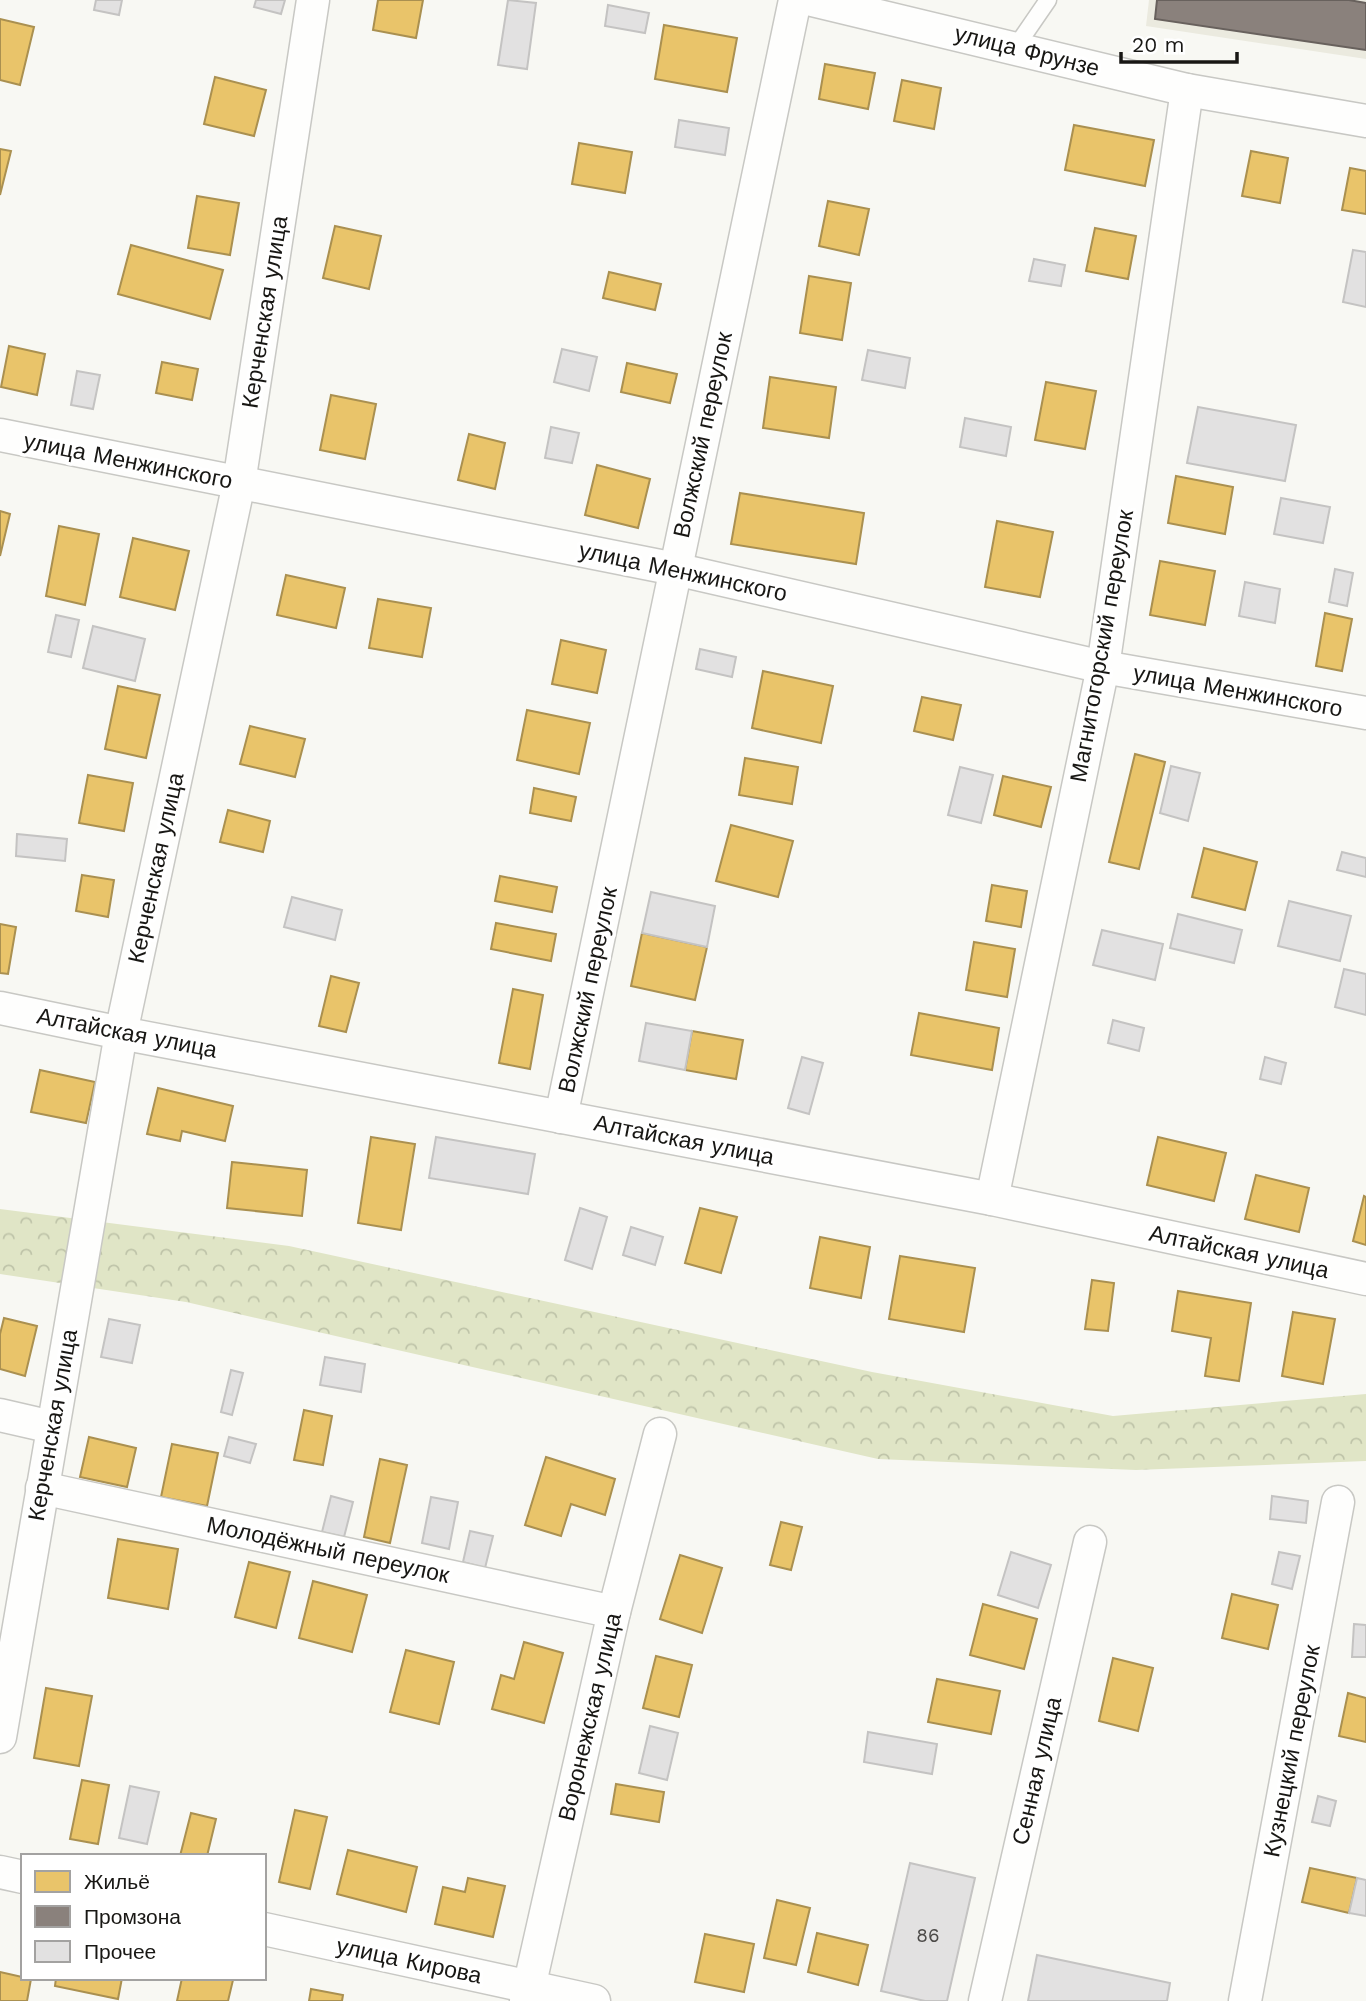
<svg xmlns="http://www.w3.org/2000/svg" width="1366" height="2001" viewBox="0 0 1366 2001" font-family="'Work Sans',sans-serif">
<defs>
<pattern id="forest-crowns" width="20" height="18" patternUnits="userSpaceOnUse" patternTransform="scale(1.75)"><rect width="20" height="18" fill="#e0e5c6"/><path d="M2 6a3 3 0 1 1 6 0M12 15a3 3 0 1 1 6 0" fill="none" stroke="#bfc4a9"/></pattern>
</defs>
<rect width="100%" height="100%" fill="#f8f8f3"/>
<polygon fill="#ebeadf" points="1149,0 1366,0 1366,59 1146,26"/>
<polygon fill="url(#forest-crowns)" points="0,1209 289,1246 872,1372 1113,1416 1366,1394 1366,1461 1136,1470 878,1459 186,1302 0,1274"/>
<g fill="#e9c46a" stroke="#aa9050" stroke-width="2">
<polygon points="378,0 423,0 416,38 373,30"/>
<polygon points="0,19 34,27 20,85 0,80"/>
<polygon points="664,25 737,38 727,92 655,79"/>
<polygon points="825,64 875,73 868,109 819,99"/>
<polygon points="215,77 266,90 254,136 204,124"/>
<polygon points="902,80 941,88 934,129 894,121"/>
<polygon points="1074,125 1154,140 1145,186 1065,170"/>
<polygon points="579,143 632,152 625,193 572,184"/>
<polygon points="0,149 11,151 0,195"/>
<polygon points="1251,151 1288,158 1280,203 1242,196"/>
<polygon points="1350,168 1366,171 1366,214 1342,210"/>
<polygon points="197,196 239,203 230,255 188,248"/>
<polygon points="828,201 869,209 859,255 819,246"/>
<polygon points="335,226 381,236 369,289 323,278"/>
<polygon points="1095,228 1136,236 1128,279 1086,271"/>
<polygon points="131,245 223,270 210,319 118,294"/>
<polygon points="609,272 661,284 655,310 603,298"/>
<polygon points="809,276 851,283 842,340 800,333"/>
<polygon points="9,346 45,354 37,395 1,387"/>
<polygon points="162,362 198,369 192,400 156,393"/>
<polygon points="627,363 677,374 670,403 621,392"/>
<polygon points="770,377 836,387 829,438 763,428"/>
<polygon points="1046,382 1096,391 1085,449 1035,440"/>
<polygon points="331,395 376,404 365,459 320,450"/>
<polygon points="469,434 505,443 495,489 458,480"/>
<polygon points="597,465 650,479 638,528 585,515"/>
<polygon points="1176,476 1233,487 1225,534 1168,523"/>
<polygon points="740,493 864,513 856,564 731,544"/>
<polygon points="0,511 10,514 0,556"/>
<polygon points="997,521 1053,532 1040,597 985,587"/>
<polygon points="59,526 99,534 85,605 46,596"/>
<polygon points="133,538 189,551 175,610 120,597"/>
<polygon points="1160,561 1215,571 1205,625 1150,615"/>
<polygon points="286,575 345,588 336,628 277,615"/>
<polygon points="378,599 431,608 422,657 369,648"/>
<polygon points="1325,613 1352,619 1342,671 1316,666"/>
<polygon points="561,640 606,650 597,693 552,684"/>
<polygon points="763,671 833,686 821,743 752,728"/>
<polygon points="118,686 160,695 146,758 105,749"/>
<polygon points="922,697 961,705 953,740 914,731"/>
<polygon points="527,710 590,723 579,774 517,760"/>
<polygon points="250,726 305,739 295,777 240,764"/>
<polygon points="1135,754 1165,762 1139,869 1109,862"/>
<polygon points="745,758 798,767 792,804 739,795"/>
<polygon points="88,775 133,783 124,831 79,823"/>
<polygon points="1003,776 1051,787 1041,827 994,815"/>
<polygon points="534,788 576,797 571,821 530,813"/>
<polygon points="228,810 270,821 263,852 220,842"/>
<polygon points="731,825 793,841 778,897 716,881"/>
<polygon points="1204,848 1257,862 1245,910 1192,897"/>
<polygon points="82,875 114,880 108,917 76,911"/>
<polygon points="500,876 557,887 552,912 495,901"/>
<polygon points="992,885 1027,891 1021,927 986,921"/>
<polygon points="496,923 556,934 551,961 491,949"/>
<polygon points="0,924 16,927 8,974 0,973"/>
<polygon points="642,933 707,947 695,1000 631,986"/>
<polygon points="974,942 1015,949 1007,997 966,990"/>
<polygon points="331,976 359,983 346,1032 319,1026"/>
<polygon points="513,989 543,995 530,1069 499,1063"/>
<polygon points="919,1013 999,1028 992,1070 911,1055"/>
<polygon points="692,1031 743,1040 736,1079 685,1070"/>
<polygon points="40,1070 95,1082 86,1123 31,1112"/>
<polygon points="158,1088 233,1106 225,1141 182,1131 180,1141 147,1134"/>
<polygon points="371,1137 415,1144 401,1230 358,1223"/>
<polygon points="1158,1137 1226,1153 1214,1201 1147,1185"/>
<polygon points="232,1162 307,1170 302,1216 227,1208"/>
<polygon points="1256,1175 1309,1188 1299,1232 1245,1219"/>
<polygon points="1364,1196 1366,1197 1366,1245 1353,1241"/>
<polygon points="700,1208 737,1217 721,1273 685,1263"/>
<polygon points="820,1237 870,1247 861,1298 810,1288"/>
<polygon points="900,1256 975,1268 964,1332 889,1319"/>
<polygon points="1092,1280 1114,1283 1108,1331 1085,1329"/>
<polygon points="1178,1291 1251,1303 1239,1381 1205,1376 1211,1338 1172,1331"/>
<polygon points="1293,1312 1335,1319 1323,1384 1282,1376"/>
<polygon points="4,1318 37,1326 25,1376 0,1369 0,1334"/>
<polygon points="304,1410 332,1416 323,1465 294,1460"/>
<polygon points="89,1437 136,1448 127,1487 80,1477"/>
<polygon points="172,1444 218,1453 207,1506 161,1497"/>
<polygon points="546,1457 615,1479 605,1515 571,1504 561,1536 525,1525"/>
<polygon points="380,1459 407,1465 390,1543 364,1537"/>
<polygon points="781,1522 802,1527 791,1570 770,1565"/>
<polygon points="118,1539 178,1549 168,1609 108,1598"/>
<polygon points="680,1555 722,1568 702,1633 660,1619"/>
<polygon points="249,1562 290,1572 276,1628 235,1617"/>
<polygon points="313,1581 367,1595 352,1652 299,1638"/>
<polygon points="1232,1594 1278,1605 1268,1649 1222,1638"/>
<polygon points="983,1604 1037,1619 1024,1669 970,1655"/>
<polygon points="524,1642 563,1653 544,1723 492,1709 501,1675 514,1679"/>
<polygon points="406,1650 454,1662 439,1724 390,1712"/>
<polygon points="656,1656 692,1665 679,1717 643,1708"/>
<polygon points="1113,1658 1153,1668 1138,1731 1099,1721"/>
<polygon points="937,1679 1000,1691 991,1734 928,1722"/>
<polygon points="46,1688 92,1696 79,1766 34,1758"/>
<polygon points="1348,1693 1366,1698 1366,1742 1339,1736"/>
<polygon points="82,1780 109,1785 98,1844 70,1839"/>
<polygon points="616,1784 664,1792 659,1822 611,1814"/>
<polygon points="295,1810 327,1817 310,1889 279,1882"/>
<polygon points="191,1813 216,1819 207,1856 180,1856"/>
<polygon points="348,1850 417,1867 406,1912 337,1894"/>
<polygon points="1310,1868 1357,1878 1349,1913 1302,1902"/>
<polygon points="468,1878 505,1886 493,1937 435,1924 443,1887 465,1892"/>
<polygon points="777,1900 810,1908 796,1965 764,1958"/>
<polygon points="817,1933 868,1945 858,1985 808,1972"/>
<polygon points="705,1934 754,1944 744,1992 695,1982"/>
<polygon points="0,1972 31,1979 27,2001 0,2001"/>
<polygon points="56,1978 122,1978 118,1999 55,1986"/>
<polygon points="182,1978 233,1980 228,2001 177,2001"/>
<polygon points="311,1989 343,1995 342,2001 309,2001"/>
</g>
<polygon fill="#8a817c" stroke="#68615d" stroke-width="2" points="1157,0 1349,0 1366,3 1366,50 1155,19"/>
<g fill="#e2e1e1" stroke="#c4c3c2" stroke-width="2">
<polygon points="96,0 122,0 119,15 94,10"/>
<polygon points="256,0 285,0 281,14 254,7"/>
<polygon points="508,0 536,3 527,69 498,65"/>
<polygon points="608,5 649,13 645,33 605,26"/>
<polygon points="679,120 729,128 725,155 675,147"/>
<polygon points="1353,250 1366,252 1366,307 1343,302"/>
<polygon points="1034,259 1065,265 1061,286 1029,281"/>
<polygon points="562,349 597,357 589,391 554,382"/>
<polygon points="868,350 910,358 905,388 862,380"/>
<polygon points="77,371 100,375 93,409 71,405"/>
<polygon points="1198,407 1296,425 1285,481 1187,463"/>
<polygon points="965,418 1011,427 1006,456 960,447"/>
<polygon points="551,427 579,433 572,463 545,458"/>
<polygon points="1281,498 1330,507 1323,543 1274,534"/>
<polygon points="1335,569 1353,573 1347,606 1329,602"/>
<polygon points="1245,582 1280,589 1275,623 1239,616"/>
<polygon points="56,615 79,620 71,657 48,652"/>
<polygon points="93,626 145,639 135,681 83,668"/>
<polygon points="700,649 736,657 732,677 696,669"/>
<polygon points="1171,766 1200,773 1188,821 1160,813"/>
<polygon points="960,767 993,775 981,823 948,815"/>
<polygon points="17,834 67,839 65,861 16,856"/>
<polygon points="1342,852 1366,858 1366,877 1337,870"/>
<polygon points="651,892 715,906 707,947 642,933"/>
<polygon points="292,897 342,910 335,940 284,927"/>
<polygon points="1289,901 1351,916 1340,961 1278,946"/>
<polygon points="1178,914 1242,930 1234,963 1170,948"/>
<polygon points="1102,930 1163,944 1155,980 1093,965"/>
<polygon points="1344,969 1366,974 1366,1015 1335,1007"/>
<polygon points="1113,1020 1144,1028 1139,1051 1108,1043"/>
<polygon points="646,1023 692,1031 685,1070 639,1061"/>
<polygon points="802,1057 823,1063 809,1114 788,1108"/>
<polygon points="1265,1057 1286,1063 1281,1084 1260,1079"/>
<polygon points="436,1137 535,1154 528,1194 429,1178"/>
<polygon points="580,1208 607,1217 592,1269 565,1260"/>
<polygon points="631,1227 663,1237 655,1265 623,1255"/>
<polygon points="109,1319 140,1325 132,1363 101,1357"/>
<polygon points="325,1357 365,1364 361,1392 320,1385"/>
<polygon points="231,1370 243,1373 232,1415 221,1412"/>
<polygon points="229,1437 256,1444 250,1463 224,1456"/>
<polygon points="331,1496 353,1502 344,1537 322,1532"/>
<polygon points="1272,1496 1308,1501 1306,1523 1270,1519"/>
<polygon points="431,1497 458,1502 449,1549 422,1543"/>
<polygon points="470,1531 493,1536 485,1568 463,1562"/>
<polygon points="1011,1552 1051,1565 1038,1608 998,1595"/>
<polygon points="1279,1552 1300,1556 1292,1589 1272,1584"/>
<polygon points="1354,1624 1366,1625 1366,1657 1352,1657"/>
<polygon points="650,1726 678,1733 667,1780 639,1773"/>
<polygon points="868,1732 937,1744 932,1774 864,1762"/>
<polygon points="130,1786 159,1792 147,1844 119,1838"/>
<polygon points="1318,1796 1336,1801 1330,1826 1312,1822"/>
<polygon points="910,1863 975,1878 947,2001 925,2001 881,1991"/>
<polygon points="1357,1878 1366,1880 1366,1916 1349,1913"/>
<polygon points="1037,1955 1170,1983 1167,2001 1028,2001"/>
</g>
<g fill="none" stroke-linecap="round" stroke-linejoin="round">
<defs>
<polyline id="service" points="1015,48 1048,0"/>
<g id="minor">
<polyline points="812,0 1187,90 1366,121"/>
<polyline points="0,435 675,569 1103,667 1366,713"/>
<polyline points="0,1008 121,1033 992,1199 1366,1279"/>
<polyline points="561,1117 795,0"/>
<polyline points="992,1199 1103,667 1187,90"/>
<polyline points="0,1415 52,1427"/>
<polyline points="42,1488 614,1612"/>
<polyline points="0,1737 121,1033 239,483 313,0"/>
<polyline points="0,1872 23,1877"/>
<polyline points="264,1929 594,2001"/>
<polyline points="526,2001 614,1612 660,1434"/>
<polyline points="985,2001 1090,1542"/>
<polyline points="1245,2001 1338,1502"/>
</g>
</defs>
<use href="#service" stroke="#c8c8c4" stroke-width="19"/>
<use href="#minor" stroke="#c8c8c4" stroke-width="35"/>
<use href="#service" stroke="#fefefd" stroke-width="16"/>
<use href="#minor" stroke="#fefefd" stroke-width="32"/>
</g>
<g text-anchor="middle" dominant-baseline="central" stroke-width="7" stroke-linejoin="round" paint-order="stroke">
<g font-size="19" fill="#4c4a48">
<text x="928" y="1935">86</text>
</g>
<g font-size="23" fill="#181714" stroke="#fff">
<text transform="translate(1027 51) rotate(14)">улица Фрунзе</text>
<text transform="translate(265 312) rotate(-81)">Керченская улица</text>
<text transform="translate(703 435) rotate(-78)">Волжский переулок</text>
<text transform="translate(128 461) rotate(11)">улица Менжинского</text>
<text transform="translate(683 572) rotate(12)">улица Менжинского</text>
<text transform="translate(1102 646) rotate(-80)">Магнитогорский переулок</text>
<text transform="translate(1238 691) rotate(10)">улица Менжинского</text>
<text transform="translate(156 868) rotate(-78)">Керченская улица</text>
<text transform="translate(588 990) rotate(-78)">Волжский переулок</text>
<text transform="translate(127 1033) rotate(11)">Алтайская улица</text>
<text transform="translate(684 1140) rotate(11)">Алтайская улица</text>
<text transform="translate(1239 1252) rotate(12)">Алтайская улица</text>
<text transform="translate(53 1425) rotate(-80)">Керченская улица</text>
<text transform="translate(328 1550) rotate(12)">Молодёжный переулок</text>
<text transform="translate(590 1717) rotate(-77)">Воронежская улица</text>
<text transform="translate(1292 1751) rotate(-79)">Кузнецкий переулок</text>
<text transform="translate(1037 1771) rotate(-77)">Сенная улица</text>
<text transform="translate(409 1961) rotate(12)">улица Кирова</text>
</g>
</g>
<rect x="21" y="1854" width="245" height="126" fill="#ffffff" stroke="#a3a2a1" stroke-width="2"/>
<rect x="35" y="1871" width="35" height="21" fill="#e9c46a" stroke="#a3a2a1" stroke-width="2"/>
<text x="84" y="1889" font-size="21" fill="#181714">Жильё</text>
<rect x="35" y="1906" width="35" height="21" fill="#8a817c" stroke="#a3a2a1" stroke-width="2"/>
<text x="84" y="1924" font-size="21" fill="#181714">Промзона</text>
<rect x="35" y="1941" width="35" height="21" fill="#e2e1e1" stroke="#a3a2a1" stroke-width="2"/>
<text x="84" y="1959" font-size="21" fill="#181714">Прочее</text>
<path d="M1121 52v10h116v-10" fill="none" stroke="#181714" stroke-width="3.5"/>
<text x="1132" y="52" font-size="21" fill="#181714" stroke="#ffffff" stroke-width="5" paint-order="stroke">20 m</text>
</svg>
